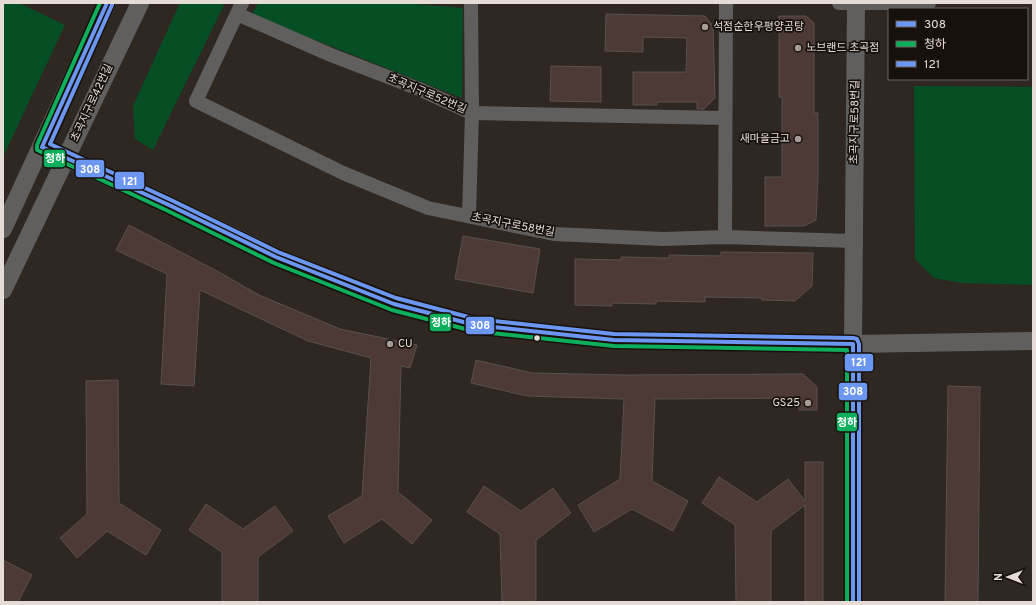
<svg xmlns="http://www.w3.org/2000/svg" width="1036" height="605" viewBox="0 0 1036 605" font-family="Overpass,'Noto Sans KR',sans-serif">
<rect width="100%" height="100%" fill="#2e2722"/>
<g fill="#064f25">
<polygon points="3,3 19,3 65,25 3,157"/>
<polygon points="180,3 225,3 153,150 135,139 133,106"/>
<polygon points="258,3 402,3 463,8 462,98 252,15"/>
<polygon points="914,86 1033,87 1033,285 962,283 934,278 915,259"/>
</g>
<g fill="#4d3a37" stroke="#58514e">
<polygon points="606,14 705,16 713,26 715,98 704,109 697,109 697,102 657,102 657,105 633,105 633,72 686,72 687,38 643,37 643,52 605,51"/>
<polygon points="779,16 806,16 814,23 814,113 818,113 818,176 816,220 804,226 765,226 765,177 782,177 782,97 779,97"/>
<polygon points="551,66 601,67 601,102 550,101"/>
<polygon points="129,225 217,271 259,295 340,329 417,345 410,368 401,366 398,492 432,520 412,544 382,519 344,543 328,516 362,496 371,358 308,341 200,290 194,386 161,384 167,274 116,250"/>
<polygon points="463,236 540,249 533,293 455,279"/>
<polygon points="721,252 813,253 812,286 795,301 762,300 762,298 705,297 705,302 656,301 656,304 612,303 612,306 575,305 575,259 621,260 621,257 669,258 669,255 721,256"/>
<polygon points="476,360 532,373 624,375 803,374 817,387 817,410 799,410 799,398 655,399 652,481 688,501 673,531 632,509 594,532 578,505 620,479 624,399 527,396 471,383"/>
<polygon points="118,380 119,503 161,530 146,555 107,531 77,558 60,538 87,514 86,381"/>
<polygon points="948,386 980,387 978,602 945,602"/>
<polygon points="805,462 823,462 823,602 805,602 805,505 771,531 771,602 736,602 735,525 702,503 719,477 757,502 788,479 805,501"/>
<polygon points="484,486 521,511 553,488 571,513 536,540 536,602 502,602 500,534 467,512"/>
<polygon points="206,504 243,529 275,506 293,531 258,557 258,602 222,602 222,552 189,530"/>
<polygon points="3,560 32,575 18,602 3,602"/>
</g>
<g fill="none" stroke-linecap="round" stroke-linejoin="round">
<g stroke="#615f5d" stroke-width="14">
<polyline points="242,3 196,101 343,173 428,208 554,234 663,239 725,237 854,241"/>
<polyline points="839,3 929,3"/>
<polyline points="237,14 331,55 419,89 472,113 725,118"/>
<polyline points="469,216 472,113 471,3"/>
<polyline points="725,237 726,3"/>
</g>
<g stroke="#615f5d" stroke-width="18">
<polyline points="42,147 169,205 276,257 394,304 475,325 614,340 853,344 1033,341"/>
<polyline points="3,229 107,3"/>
<polyline points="3,290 140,3"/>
<polyline points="853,602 853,344 856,3"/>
</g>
<defs>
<polyline id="bus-1" points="107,3 42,147 169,205 276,257 394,304 475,325 614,340 853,344 853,602"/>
<polyline id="bus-2" points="100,3 37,145 37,150 166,210 274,263 392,310 473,331 614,346 847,350 847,602"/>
<polyline id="bus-3" points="112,5 50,144 171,200 278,252 396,298 476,319 614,334 853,338 857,339 859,344 859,602"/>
</defs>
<use href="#bus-1" stroke="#17110d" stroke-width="7"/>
<use href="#bus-2" stroke="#17110d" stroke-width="7"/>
<use href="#bus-3" stroke="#17110d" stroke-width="7"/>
<use href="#bus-1" stroke="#6b96f2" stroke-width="4"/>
<use href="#bus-2" stroke="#0daf5c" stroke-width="4"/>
<use href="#bus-3" stroke="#6b96f2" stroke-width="4"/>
</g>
<g fill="#a69d98" stroke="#17110d" stroke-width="1.5">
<circle cx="705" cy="27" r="4"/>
<circle cx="798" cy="48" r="4"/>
<circle cx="798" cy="139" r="4"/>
<circle cx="390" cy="344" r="4"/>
<circle cx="808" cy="403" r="4"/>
</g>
<circle fill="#e6dcd7" stroke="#17110d" stroke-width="1.5" cx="537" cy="338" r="3.5"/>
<g text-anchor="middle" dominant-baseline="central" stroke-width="3.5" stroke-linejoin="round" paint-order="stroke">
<g font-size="11" fill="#e6dcd7" stroke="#17110d" text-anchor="start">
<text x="713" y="27">석점순한우평양곰탕</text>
<text x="806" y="48">노브랜드 초곡점</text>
<text x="790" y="139" text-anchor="end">새마을금고</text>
<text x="398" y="344">CU</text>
<text x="800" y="403" text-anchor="end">GS25</text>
</g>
<g font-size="11" fill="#e6dcd7" stroke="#17110d">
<text transform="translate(427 94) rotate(23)">초곡지구로52번길</text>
<text transform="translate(92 103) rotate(-65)">초곡지구로42번길</text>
<text transform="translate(855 122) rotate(-89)">초곡지구로58번길</text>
<text transform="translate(513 225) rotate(11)">초곡지구로58번길</text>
</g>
</g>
<g stroke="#17110d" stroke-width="1.5">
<rect x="43" y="149" width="23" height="19" rx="4" fill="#0daf5c"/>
<rect x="75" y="159" width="30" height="19" rx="4" fill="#6b96f2"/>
<rect x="114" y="171" width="31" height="19" rx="4" fill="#6b96f2"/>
<rect x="429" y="313" width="23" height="19" rx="4" fill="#0daf5c"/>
<rect x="465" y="316" width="30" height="19" rx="4" fill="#6b96f2"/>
<rect x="844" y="353" width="30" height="19" rx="4" fill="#6b96f2"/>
<rect x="838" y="382" width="30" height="19" rx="4" fill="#6b96f2"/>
<rect x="836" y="412" width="22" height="20" rx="4" fill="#0daf5c"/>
</g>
<g font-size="11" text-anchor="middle" font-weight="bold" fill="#fff">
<text x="55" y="162">청하</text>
<text x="90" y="173">308</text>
<text x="130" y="185">121</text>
<text x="441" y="326">청하</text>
<text x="480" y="329">308</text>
<text x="859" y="366">121</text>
<text x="853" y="395">308</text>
<text x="847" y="426">청하</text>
</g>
<rect width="1036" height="605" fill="none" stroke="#e6dcd7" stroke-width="8"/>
<rect x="888" y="8" width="140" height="72" fill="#17110d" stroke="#6a625e"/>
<rect x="896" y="21" width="20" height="6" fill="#6b96f2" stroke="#6a625e"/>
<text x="924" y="28" font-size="12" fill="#e6dcd7">308</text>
<rect x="896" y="41" width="20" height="6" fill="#0daf5c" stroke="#6a625e"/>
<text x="924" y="48" font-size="12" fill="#e6dcd7">청하</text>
<rect x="896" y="61" width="20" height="6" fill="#6b96f2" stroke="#6a625e"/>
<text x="924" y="68" font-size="12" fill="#e6dcd7">121</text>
<g transform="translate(1008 577) rotate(270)" stroke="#17110d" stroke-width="3" paint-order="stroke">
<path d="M0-3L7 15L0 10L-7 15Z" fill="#e6dcd7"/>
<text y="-6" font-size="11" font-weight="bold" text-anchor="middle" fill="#e6dcd7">N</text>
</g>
</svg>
